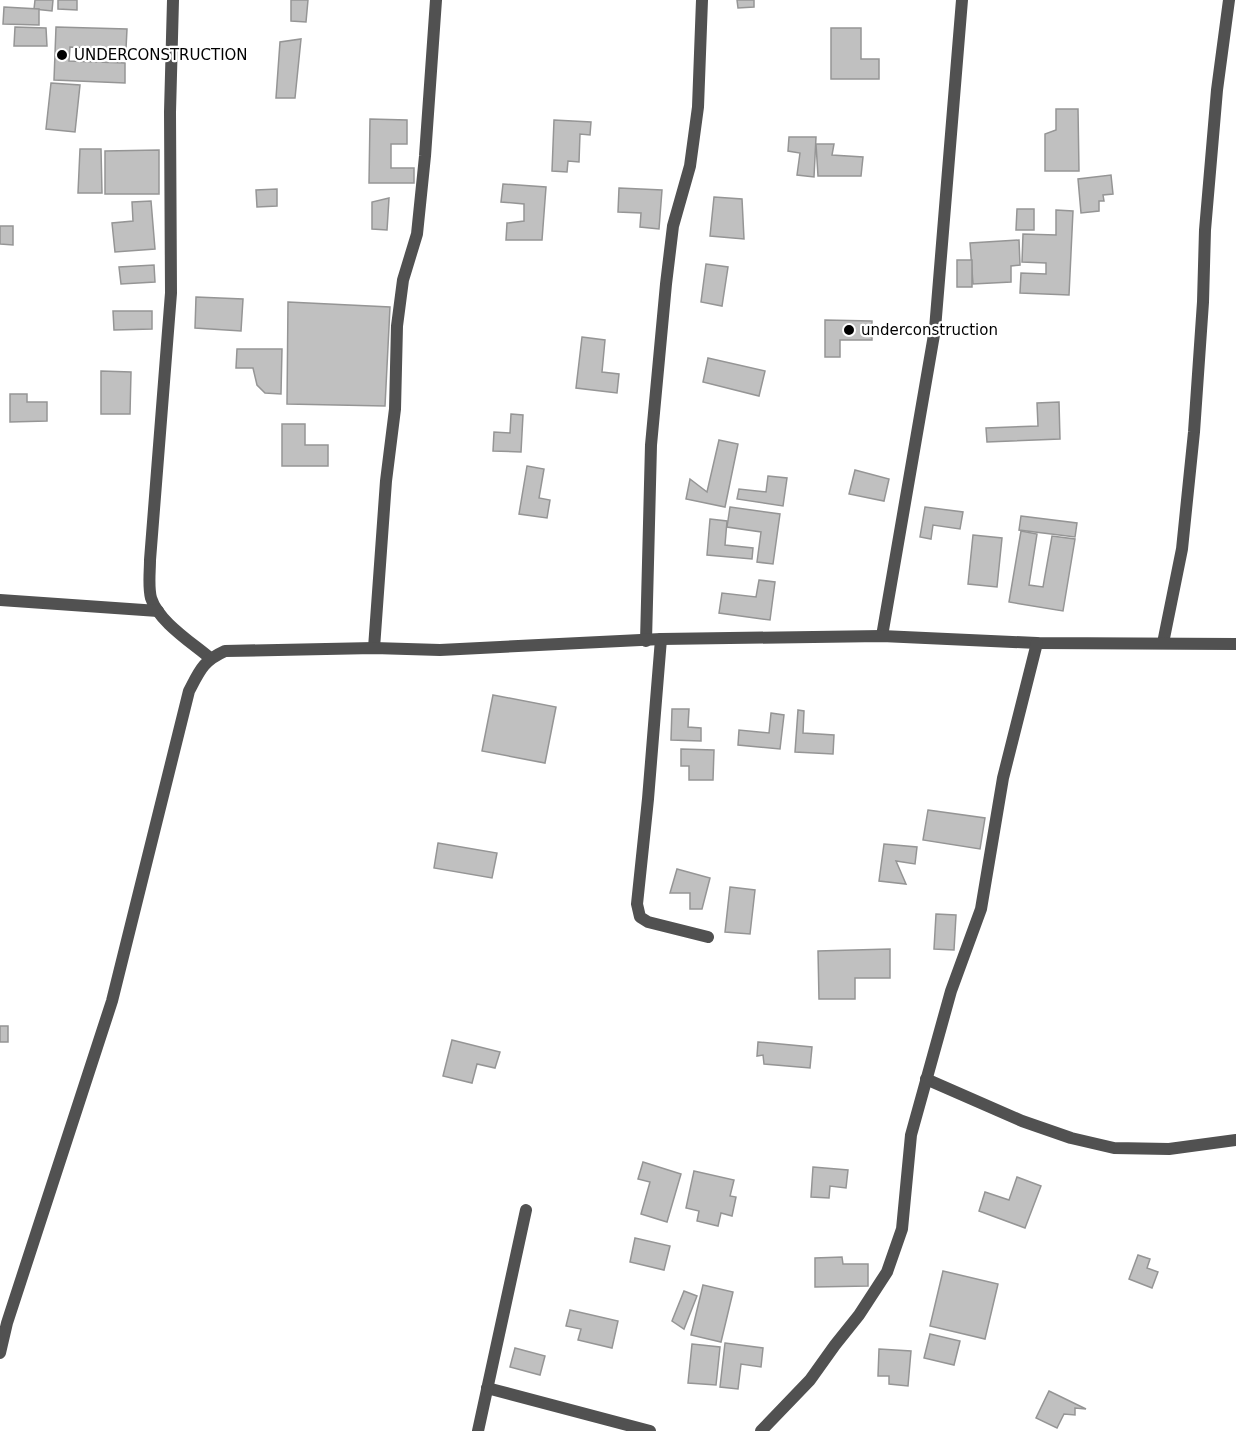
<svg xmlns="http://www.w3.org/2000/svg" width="1236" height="1431" viewBox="0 0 1236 1431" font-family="'DejaVu Sans',sans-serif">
<rect width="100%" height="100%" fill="#fff"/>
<g fill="#c0c0c0" stroke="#959595" stroke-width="1.5">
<polygon points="35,0 53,0 52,11 34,9"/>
<polygon points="58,0 77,0 77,10 58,9"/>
<polygon points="291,0 308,0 306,22 291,21"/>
<polygon points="737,0 754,0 754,7 738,8"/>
<polygon points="4,7 39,9 39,25 3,24"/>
<polygon points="15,27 46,28 47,46 14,46"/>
<polygon points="56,27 127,29 126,49 70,47 69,61 125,63 125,83 54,80"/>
<polygon points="831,28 861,28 861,59 879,59 879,79 831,79"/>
<polygon points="301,39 295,98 276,98 280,42"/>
<polygon points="51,83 80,85 75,132 46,129"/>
<polygon points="1056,109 1078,109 1079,171 1045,171 1045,134 1056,130"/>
<polygon points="370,119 407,120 407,144 391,144 391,168 414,168 414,183 369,183"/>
<polygon points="554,120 591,122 590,135 580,134 579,162 568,161 567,172 552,171"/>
<polygon points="789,137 816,137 814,177 797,175 800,153 788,151"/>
<polygon points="816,144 834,144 832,155 863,157 861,176 818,176"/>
<polygon points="80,149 101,149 102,193 78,193"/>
<polygon points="159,150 159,194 105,194 105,151"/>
<polygon points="1111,175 1113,194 1103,195 1104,201 1099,201 1099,211 1081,213 1078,179"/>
<polygon points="503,184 546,187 542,240 506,240 507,223 524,221 524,204 501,202"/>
<polygon points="619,188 662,190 659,229 640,227 641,213 618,212"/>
<polygon points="277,189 277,206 257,207 256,190"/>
<polygon points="714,197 742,199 744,239 710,236"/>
<polygon points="389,198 387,230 372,229 372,202"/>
<polygon points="151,201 155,249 115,252 112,223 133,221 132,202"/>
<polygon points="1017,209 1034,209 1034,230 1016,230"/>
<polygon points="1056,210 1073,211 1069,295 1020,293 1021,273 1046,274 1046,263 1022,262 1023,234 1056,235"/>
<polygon points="0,226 13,226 13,245 0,244"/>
<polygon points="1019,240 1020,265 1011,266 1011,282 973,284 970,243"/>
<rect x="957" y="260" width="15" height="27"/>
<polygon points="706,264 728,267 722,306 701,302"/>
<polygon points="154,265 155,282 121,284 119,267"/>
<polygon points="196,297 243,299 241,331 195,328"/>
<polygon points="288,302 390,307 385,406 287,404"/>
<polygon points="113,311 152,311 152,329 114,330"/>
<polygon points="825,320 872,321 872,340 840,340 840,357 825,357"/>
<polygon points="582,337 605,340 602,372 619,374 617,393 576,388"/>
<polygon points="237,349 282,349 281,394 265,393 257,385 253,368 236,368"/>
<polygon points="708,358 765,371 759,396 703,382"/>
<polygon points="101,371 131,372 130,414 101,414"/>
<polygon points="10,394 27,394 27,402 47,402 47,421 10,422"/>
<polygon points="1059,402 1060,439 987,442 986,428 1038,426 1037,403"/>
<polygon points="511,414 523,415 521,452 493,451 494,432 510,433"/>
<polygon points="282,424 305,424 305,445 328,445 328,466 282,466"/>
<polygon points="719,440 738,444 725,507 686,499 690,479 707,492"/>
<polygon points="527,466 544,469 539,498 550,500 547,518 519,514"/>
<polygon points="855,470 889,479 884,501 849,494"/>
<polygon points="768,476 787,478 783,506 737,499 739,489 766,492"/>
<polygon points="730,507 780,514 773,564 757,562 761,532 727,527"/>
<polygon points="925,507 963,512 960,529 933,525 931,539 920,537"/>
<polygon points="1021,516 1077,523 1075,537 1019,530"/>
<polygon points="710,519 727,521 725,545 753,548 752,559 707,555"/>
<polygon points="1021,531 1037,534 1029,585 1043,587 1052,536 1075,539 1063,611 1009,602"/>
<polygon points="973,535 1002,538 997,587 968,584"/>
<polygon points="759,580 775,582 770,620 719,613 722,593 756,597"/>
<polygon points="493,695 556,707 545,763 482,751"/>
<polygon points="672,709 689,709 688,727 701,728 701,741 671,740"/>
<polygon points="798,710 804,711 803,733 834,735 833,754 795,752"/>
<polygon points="771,713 784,715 780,749 738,745 739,730 769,733"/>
<polygon points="681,749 714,750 713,780 689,780 689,766 681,766"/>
<polygon points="928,810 985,818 980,849 923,840"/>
<polygon points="438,843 497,853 492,878 434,868"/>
<polygon points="884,844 917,847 915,864 896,861 906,884 879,881"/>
<polygon points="677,869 710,878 702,909 690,909 690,893 670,893"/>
<polygon points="730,887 755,890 750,934 725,932"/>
<polygon points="936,914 956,915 954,950 934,949"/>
<polygon points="890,949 890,978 855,978 855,999 819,999 818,951"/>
<rect x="0" y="1026" width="8" height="16"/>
<polygon points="452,1040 500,1052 495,1068 477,1064 472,1083 443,1076"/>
<polygon points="758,1042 812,1047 810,1068 764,1064 763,1055 757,1056"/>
<polygon points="643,1162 681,1174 667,1222 641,1214 650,1182 638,1179"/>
<polygon points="813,1167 848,1170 846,1188 830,1186 829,1198 811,1197"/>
<polygon points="694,1171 734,1180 730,1196 736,1197 732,1216 721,1213 718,1226 697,1221 699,1211 686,1208"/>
<polygon points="1017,1177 1041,1186 1025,1228 979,1211 985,1192 1009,1200"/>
<polygon points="635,1238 670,1246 664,1270 630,1262"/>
<polygon points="1138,1255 1150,1259 1147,1268 1158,1272 1152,1288 1129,1279"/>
<polygon points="842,1257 843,1264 868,1264 868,1286 815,1287 815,1258"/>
<polygon points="943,1271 998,1284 985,1339 930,1326"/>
<polygon points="703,1285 733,1292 721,1342 691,1335"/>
<polygon points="684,1291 697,1296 684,1329 672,1321"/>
<polygon points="570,1310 618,1321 612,1348 578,1340 581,1329 566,1326"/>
<polygon points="930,1334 960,1341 954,1365 924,1358"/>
<polygon points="725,1343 763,1348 761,1367 741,1364 738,1389 720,1387"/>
<polygon points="692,1344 720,1347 716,1385 688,1383"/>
<polygon points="515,1348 545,1356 540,1375 510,1367"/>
<polygon points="879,1349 911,1351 908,1386 889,1384 889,1376 878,1376"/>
<polygon points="1049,1391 1086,1409 1075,1408 1075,1415 1064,1414 1057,1428 1036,1418"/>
</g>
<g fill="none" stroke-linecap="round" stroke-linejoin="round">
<g stroke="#515151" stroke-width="12">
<path d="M173,0l-3,112 1,181 -21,267c0,12 -2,26 1,38 7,23 40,44 59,60"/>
<polyline points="0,600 158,611"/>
<polyline points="882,636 935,329 962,0"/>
<polyline points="661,639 648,799 637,904 640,917 648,922 708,937"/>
<polyline points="646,641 651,445 666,284 673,226 690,166 698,107 702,0"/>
<polyline points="1163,643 1182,549 1194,432 1203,302 1205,230 1217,90 1229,0"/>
<polyline points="374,648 386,481 395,409 397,326 403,280 417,234 425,156 436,0"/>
<polyline points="926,1079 1022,1121 1071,1138 1114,1148 1169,1149 1236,1140"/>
<path d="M0,1353l7,-30 105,-322 77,-310c11,-21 14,-30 36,-40l149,-3 66,2 221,-11 221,-3 155,7 199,1"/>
<polyline points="487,1388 650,1431"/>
<polyline points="478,1431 526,1210"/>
<polyline points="761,1431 810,1380 835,1345 859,1315 887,1272 902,1229 911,1135 951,991 981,909 1003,778 1037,643"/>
</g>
</g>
<g fill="#000" stroke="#fff" stroke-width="2">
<circle cx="62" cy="55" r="6"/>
<circle cx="849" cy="330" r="6"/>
</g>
<g text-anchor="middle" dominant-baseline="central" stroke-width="4.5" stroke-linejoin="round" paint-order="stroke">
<g font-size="15" fill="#000" stroke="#fff" text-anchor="start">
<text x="74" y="55">UNDERCONSTRUCTION</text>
<text x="861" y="330">underconstruction</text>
</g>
</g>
</svg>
